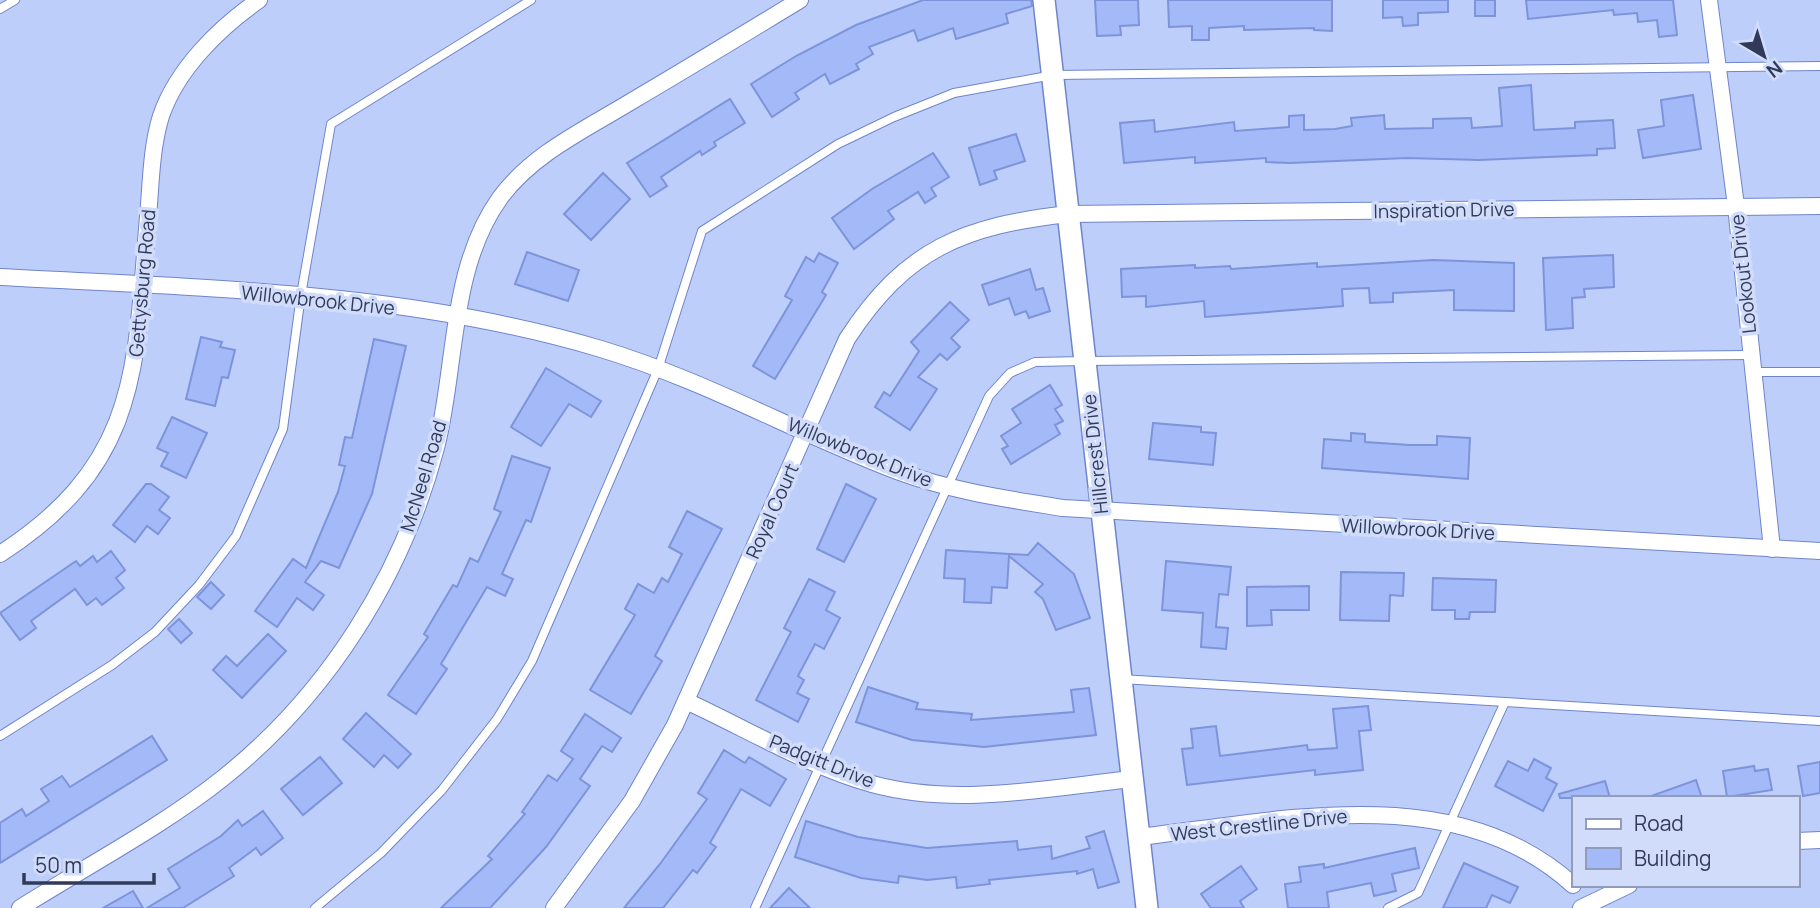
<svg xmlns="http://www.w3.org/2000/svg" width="1820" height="908" viewBox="0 0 1820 908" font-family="Manrope,sans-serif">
<rect width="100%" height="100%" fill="#becefb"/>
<g fill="#a4b9f7" stroke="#7d94db" stroke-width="2">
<polygon points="923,0 1031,0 1032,6 1006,14 1008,23 956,39 953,28 918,41 914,30 869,47 873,54 856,64 859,69 830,84 825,74 795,93 799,99 772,117 751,84 796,56 856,25"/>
<polygon points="1095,0 1138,0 1139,25 1120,26 1121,35 1097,36"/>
<polygon points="1168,0 1332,0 1332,31 1314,30 1314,28 1244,30 1244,26 1209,28 1209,40 1192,40 1192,26 1169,27"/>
<polygon points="1383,0 1448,0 1448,12 1418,13 1418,25 1403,26 1402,17 1383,18"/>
<rect x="1475" y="0" width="20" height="16"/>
<polygon points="1526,0 1673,0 1677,35 1659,37 1657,20 1638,22 1637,13 1614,15 1613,10 1528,19"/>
<polygon points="1531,85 1534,130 1575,128 1575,122 1613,120 1615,148 1597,149 1597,155 1479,160 1407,158 1290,163 1266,162 1266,158 1195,163 1195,157 1124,163 1120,123 1154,120 1155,132 1234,122 1235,131 1289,127 1289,116 1304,115 1304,130 1335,129 1352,126 1351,118 1384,115 1385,129 1433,128 1433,119 1471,118 1472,128 1502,126 1499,88"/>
<polygon points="1693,95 1701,149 1643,158 1638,130 1664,126 1661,100"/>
<polygon points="730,99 745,123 714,142 716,146 702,155 700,151 661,177 667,186 650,197 627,163"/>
<polygon points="1016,134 1025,161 994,171 997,179 980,185 969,148"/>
<polygon points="933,153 949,177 931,188 936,196 925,203 918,192 888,211 894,219 854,249 832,218 872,189"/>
<polygon points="603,173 630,199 591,240 564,214"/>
<polygon points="527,252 579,270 568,301 515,284"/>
<polygon points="819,253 838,263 822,292 826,295 775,379 753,366 792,300 785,296 806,257 814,262"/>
<polygon points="1613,255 1614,287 1584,289 1585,297 1572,298 1573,328 1546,330 1543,258"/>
<polygon points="1433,260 1514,263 1514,311 1454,310 1454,290 1393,293 1393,302 1370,303 1369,288 1342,289 1343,306 1205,317 1204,301 1146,307 1146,296 1122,297 1121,269 1195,265 1195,268 1230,266 1231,269 1317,263 1317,267"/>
<polygon points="1030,269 1036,290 1043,288 1050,311 1029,318 1026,311 1015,315 1009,298 989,305 982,285"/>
<polygon points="950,302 969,320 951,338 960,347 947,360 940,354 918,377 937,389 910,430 875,407 884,392 890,396 919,351 911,342"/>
<polygon points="201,337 222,342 220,347 235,350 228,378 222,377 215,406 186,399"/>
<polygon points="374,339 406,346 372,494 339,568 321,561 305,582 324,595 313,610 297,598 277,627 255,611 293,559 306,568 338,492 345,466 339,465 345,437 352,438"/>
<polygon points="546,368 601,401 591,417 569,404 541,446 511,427"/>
<polygon points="1050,385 1062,405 1055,409 1063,421 1055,425 1060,434 1011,464 1002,449 1008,446 1001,436 1021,423 1012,409"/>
<polygon points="172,417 207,433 186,478 161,466 168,453 157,448"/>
<polygon points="1153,423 1201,427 1201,432 1216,433 1213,465 1149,459"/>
<polygon points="1351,433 1365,434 1365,442 1410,445 1437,445 1437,436 1470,438 1468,479 1322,468 1324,439 1351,441"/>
<polygon points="512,456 550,468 531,522 526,520 502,574 513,579 505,596 487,587 441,664 447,669 416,714 388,695 428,637 424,634 453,585 457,587 470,558 478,562 501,512 494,509"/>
<polygon points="146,484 151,484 169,497 159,510 170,518 158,534 147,526 135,542 113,525"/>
<polygon points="846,484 876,499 844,562 817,549"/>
<polygon points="687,511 722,529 655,656 662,661 631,714 590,690 635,615 625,609 638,584 654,593 662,578 668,582 682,554 669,547"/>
<polygon points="1038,543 1074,574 1090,618 1056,630 1043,599 1035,592 1043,584 1009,556 1007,588 992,587 991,603 964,602 965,579 944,578 946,550 1028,555"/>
<polygon points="111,551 125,570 116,578 124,588 102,605 96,598 87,605 75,589 31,621 36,628 20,640 0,613 76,561 80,566 93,556 97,562"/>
<polygon points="1166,561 1231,567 1228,595 1219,594 1216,627 1228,628 1226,649 1201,647 1203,613 1162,610"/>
<polygon points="1341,572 1404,573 1403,596 1390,595 1389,621 1340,620"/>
<polygon points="1433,578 1496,580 1495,612 1470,612 1469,619 1455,619 1455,610 1432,610"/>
<polygon points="809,579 835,592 826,610 840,618 824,649 815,644 798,676 804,680 797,693 809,699 798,722 756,700 791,632 784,628"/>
<polygon points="211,582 224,595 211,609 197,597"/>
<polygon points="1309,586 1309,610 1271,610 1272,625 1247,626 1247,587"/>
<polygon points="179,619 192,633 181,643 168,629"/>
<polygon points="268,634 286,651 242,698 213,670 226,656 237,666"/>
<polygon points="868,687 918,703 916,709 972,714 971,720 1074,712 1071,690 1089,688 1096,735 984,747 912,740 856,722"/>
<polygon points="1368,706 1371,730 1359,731 1363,770 1315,775 1315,770 1187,785 1182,749 1193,748 1191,729 1216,726 1220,756 1307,745 1308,750 1337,748 1333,709"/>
<polygon points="366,713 411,754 398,768 384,755 374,767 343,739"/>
<polygon points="585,714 621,738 612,752 602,746 580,779 590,786 546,847 490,908 441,908 492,859 488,856 525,814 522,812 548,775 557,781 573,759 561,751"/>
<polygon points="152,736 167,760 0,863 0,823 22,809 26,816 49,801 41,789 62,776 70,787"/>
<polygon points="724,750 745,763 749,757 786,779 770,806 741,789 710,843 716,847 697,873 693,870 663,908 624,908 660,864 707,799 698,793"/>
<polygon points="320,757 342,783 303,815 281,789"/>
<polygon points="1534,759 1551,768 1546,778 1557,784 1543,811 1495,786 1508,761 1528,771"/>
<polygon points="1820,762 1820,793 1803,796 1798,766"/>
<polygon points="1754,766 1755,771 1768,769 1772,790 1727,797 1723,771"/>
<polygon points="1696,780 1702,798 1652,798 1651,796"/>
<polygon points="1605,781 1610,798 1560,798 1559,794"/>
<polygon points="263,811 283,838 261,855 256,848 229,868 234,876 183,908 147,908 180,888 168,869 221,836 238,820 242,826"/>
<polygon points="806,821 858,837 927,848 1017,841 1018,850 1051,846 1052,859 1090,848 1086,837 1104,831 1119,882 1098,888 1093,869 1077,874 1077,871 989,880 990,884 957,888 956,877 927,880 899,876 898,883 861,878 795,857"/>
<polygon points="1415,848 1419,868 1392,874 1396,891 1374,896 1371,883 1327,892 1329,908 1288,908 1285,884 1301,882 1299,867 1324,864 1324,868"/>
<polygon points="1464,863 1518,887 1510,903 1492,895 1486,908 1443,908"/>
<polygon points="1241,866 1257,889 1240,901 1244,908 1211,908 1201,894"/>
<polygon points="789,888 810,908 770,908"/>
<polygon points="133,891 143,908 103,908"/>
</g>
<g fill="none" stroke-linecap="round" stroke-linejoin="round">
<defs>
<g id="service">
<polyline points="0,9 15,0"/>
<polyline points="1753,372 1820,372"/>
<polyline points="1121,679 1820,721"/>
<polyline points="0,736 112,665 155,632 199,585 236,536 283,429 301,295 331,124 531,0"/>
<polyline points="315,908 381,853 442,790 497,719 532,661 658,369 702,231 838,144 894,117 954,93 1053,75 1820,66"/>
<polyline points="755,908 989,396 1010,373 1035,362 1085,361 1752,355"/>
<polyline points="1388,908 1418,893 1504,704"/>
</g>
<g id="minor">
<polyline points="1709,0 1736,206 1772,549"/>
<path d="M0,277c201,11 407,14 601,72 103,31 196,84 296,122 54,20 110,28 166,37l757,43"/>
<path d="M0,554c141,-91 135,-186 148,-337 3,-33 3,-69 13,-101 16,-47 58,-88 98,-116"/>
<path d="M686,701c59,27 124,66 186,83 84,23 175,4 260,-5"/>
<path d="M1139,837c140,-16 317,-59 434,48"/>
<polyline points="1797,841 1820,840"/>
<path d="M20,908c65,-41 143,-82 203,-130 104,-83 179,-201 213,-330 21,-81 13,-179 64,-250 32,-44 86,-69 132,-97 56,-33 112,-67 168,-101"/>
<path d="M554,908l78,-107 43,-76 172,-386c59,-91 117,-113 221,-125l752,-8"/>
<polyline points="1581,908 1629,885"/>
</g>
<polyline id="tertiary" points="1044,0 1147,908"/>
</defs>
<use href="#service" stroke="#6f85cb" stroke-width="10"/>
<use href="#minor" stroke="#6f85cb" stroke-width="18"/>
<use href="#tertiary" stroke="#6f85cb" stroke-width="24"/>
<use href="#service" stroke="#fff" stroke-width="8"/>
<use href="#minor" stroke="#fff" stroke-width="16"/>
<use href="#tertiary" stroke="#fff" stroke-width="21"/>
</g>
<g text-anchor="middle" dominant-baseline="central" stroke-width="7" stroke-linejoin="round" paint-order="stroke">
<g font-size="19" fill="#313b59" stroke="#d1dcfa">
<text transform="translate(1444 210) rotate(-1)">Inspiration Drive</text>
<text transform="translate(1743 274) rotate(-96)">Lookout Drive</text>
<text transform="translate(142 283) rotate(-85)">Gettysburg Road</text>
<text transform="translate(318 300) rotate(6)">Willowbrook Drive</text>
<text transform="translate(860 452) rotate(22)">Willowbrook Drive</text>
<text transform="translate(1095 454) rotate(-96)">Hillcrest Drive</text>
<text transform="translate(423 476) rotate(-73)">McNeel Road</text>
<text transform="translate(772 511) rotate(-66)">Royal Court</text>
<text transform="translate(1418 529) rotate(3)">Willowbrook Drive</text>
<text transform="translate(822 761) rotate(22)">Padgitt Drive</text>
<text transform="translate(1259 825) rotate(-6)">West Crestline Drive</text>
</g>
</g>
<rect x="1572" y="796" width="228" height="91" fill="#d1dcfa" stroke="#919cba" stroke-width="2"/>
<rect x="1586" y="819" width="35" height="10" fill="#ffffff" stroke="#919cba" stroke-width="2"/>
<text x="1634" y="831" font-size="21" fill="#313b59">Road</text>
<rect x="1586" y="848" width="35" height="21" fill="#a4b9f7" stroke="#919cba" stroke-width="2"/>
<text x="1634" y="866" font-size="21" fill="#313b59">Building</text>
<g transform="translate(1764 56) rotate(142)" stroke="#d1dcfa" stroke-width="5" paint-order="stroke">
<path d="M0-5L12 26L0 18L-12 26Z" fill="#313b59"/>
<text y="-10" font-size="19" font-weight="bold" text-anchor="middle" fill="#313b59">N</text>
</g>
<path d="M24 873v10h130v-10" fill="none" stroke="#313b59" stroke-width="3.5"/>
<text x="35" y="873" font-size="21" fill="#313b59" stroke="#d1dcfa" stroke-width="5" paint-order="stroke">50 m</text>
</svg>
